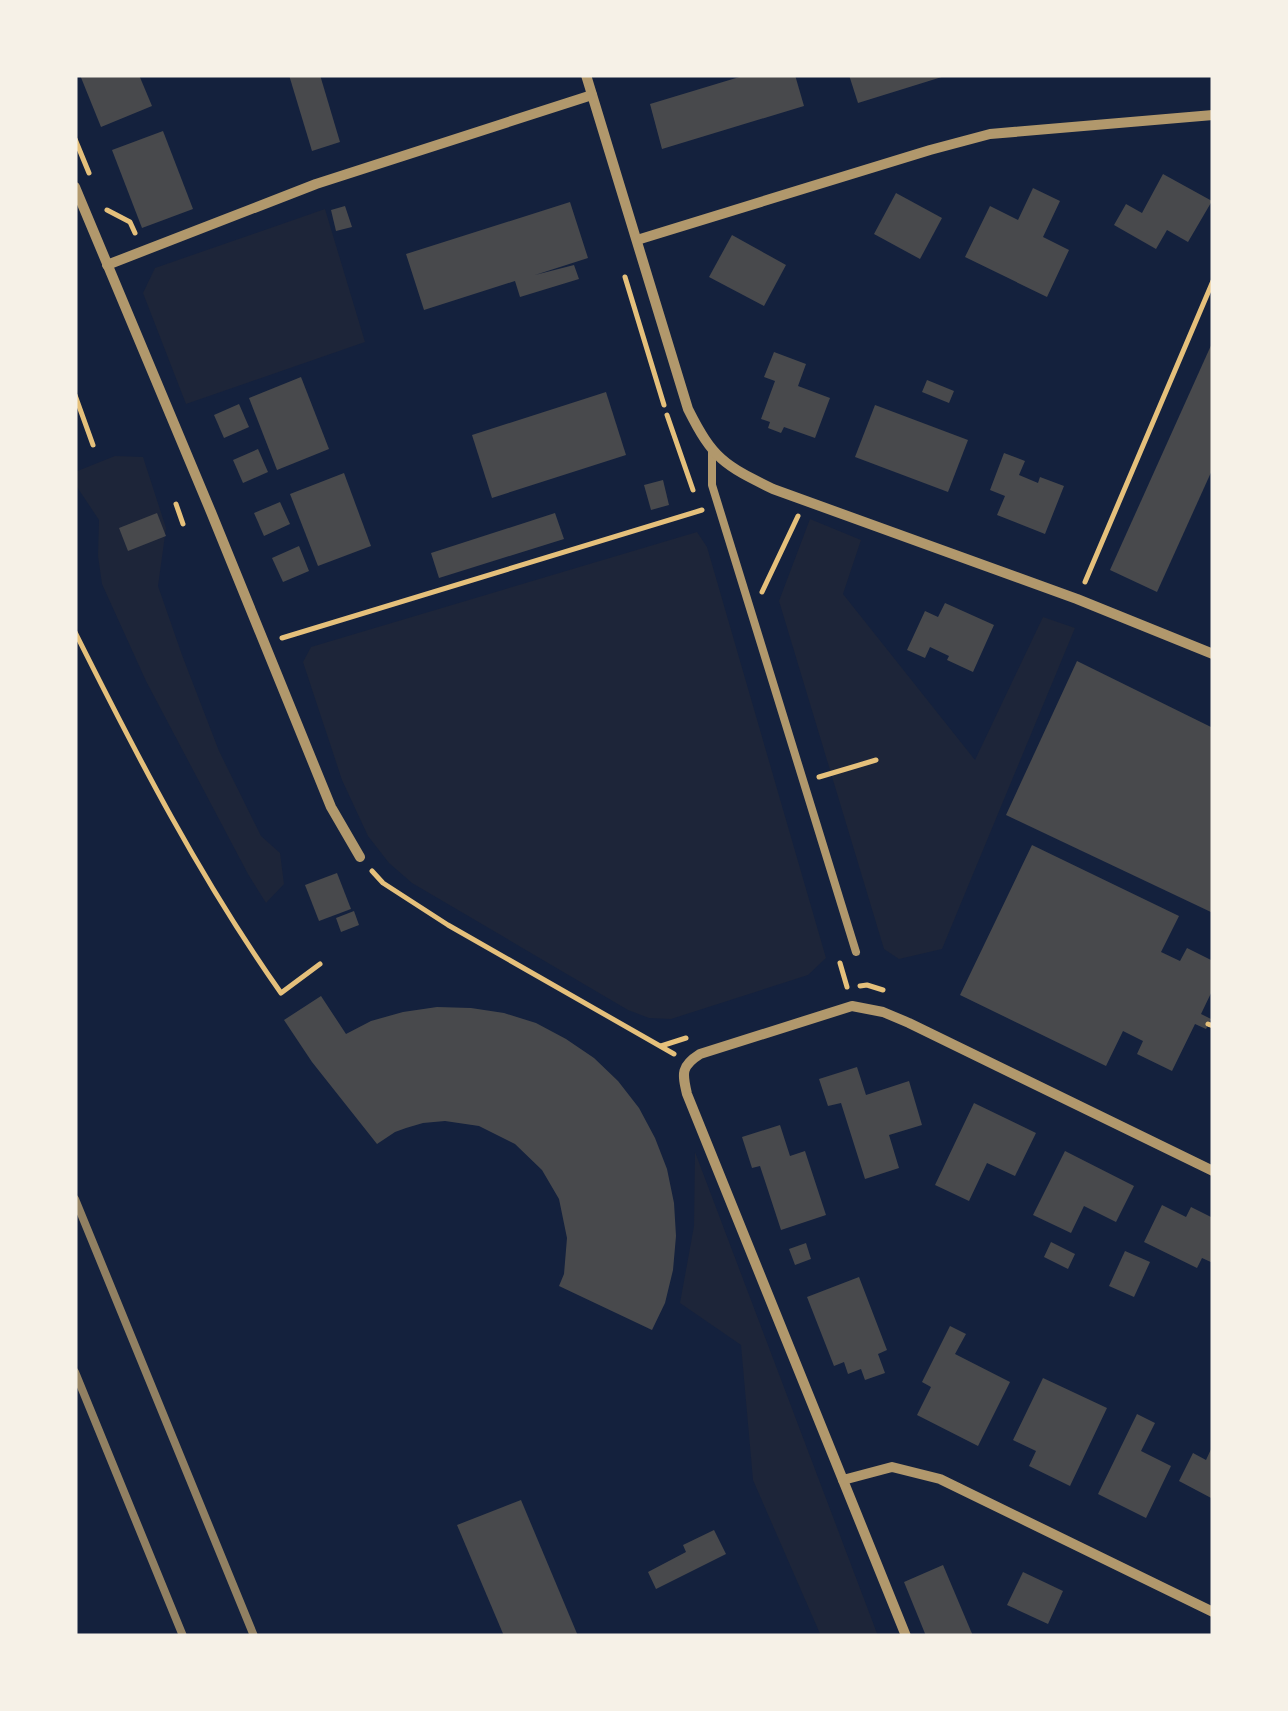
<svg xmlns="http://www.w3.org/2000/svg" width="1288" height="1711" viewBox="0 0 1288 1711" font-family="'Golos Text',sans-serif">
<rect width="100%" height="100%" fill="#14213d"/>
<g fill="#1d2539">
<polygon points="325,209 365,342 186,404 143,293 155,268"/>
<polygon points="115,456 143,457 166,528 158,586 182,655 219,751 261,836 280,853 284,884 266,903 248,874 146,681 102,584 98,556 99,520 75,484 75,472"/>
<polygon points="810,519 861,540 843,594 975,760 1043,617 1075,628 942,949 899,959 884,949 779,601"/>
<polygon points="697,532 707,547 826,958 808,975 671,1019 649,1018 628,1010 412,883 389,863 368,836 342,780 303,662 311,647"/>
<polygon points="695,1152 878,1636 821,1636 753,1480 741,1345 680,1303 694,1226"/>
</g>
<g fill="#48494c">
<polygon points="80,75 139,75 152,106 101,127"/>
<polygon points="289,75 320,75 340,142 312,151"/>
<polygon points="746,75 795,75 804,106 662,149 650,104"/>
<polygon points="849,75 945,75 945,76 858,103"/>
<polygon points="163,131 193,209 142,228 112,150"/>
<polygon points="1163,174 1212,201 1188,242 1167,230 1156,249 1114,225 1126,204 1142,213"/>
<polygon points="1033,188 1060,201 1043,237 1069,250 1047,297 965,257 990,206 1018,220"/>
<polygon points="896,193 942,218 920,259 874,234"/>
<polygon points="570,202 588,258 535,275 574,265 579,279 520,297 515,281 424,310 406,254"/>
<polygon points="345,206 352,227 336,231 331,210"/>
<polygon points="732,235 786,265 764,306 709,277"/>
<polygon points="1213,341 1213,468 1157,592 1110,570"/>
<polygon points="774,352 806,364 798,386 830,398 815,438 784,427 781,433 768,428 770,422 761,419 775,381 764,377"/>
<polygon points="301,377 329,449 277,470 249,398"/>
<polygon points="927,380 954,391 949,403 922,392"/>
<polygon points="606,392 626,455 492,498 472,435"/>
<polygon points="239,404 249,427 224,438 214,415"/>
<polygon points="875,405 968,440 948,492 855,457"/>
<polygon points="258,449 268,472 243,483 233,460"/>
<polygon points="1004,453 1025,461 1019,475 1038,483 1040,477 1064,486 1045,534 997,515 1005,496 990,490"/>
<polygon points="344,473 371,546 318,566 290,494"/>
<polygon points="663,480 669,505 651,510 644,485"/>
<polygon points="280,502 290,524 264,536 254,513"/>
<polygon points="157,513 166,536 128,551 119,528"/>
<polygon points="555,513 564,539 439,578 431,553"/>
<polygon points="299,546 309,571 283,582 272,558"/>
<polygon points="945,603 994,625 973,672 947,660 949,656 930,647 925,658 907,650 925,611 938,617"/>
<polygon points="1077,661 1213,728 1213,913 1006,815"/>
<polygon points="1032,845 1179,916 1161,952 1180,961 1187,948 1213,961 1213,989 1201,1014 1211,1019 1206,1029 1195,1024 1172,1071 1137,1054 1143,1041 1123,1031 1106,1066 960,995"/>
<polygon points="337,873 351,909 319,921 305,885"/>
<polygon points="354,911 359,925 341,932 336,918"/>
<polygon points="321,996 346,1034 371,1021 403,1012 437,1007 471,1008 504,1013 536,1023 566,1039 594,1058 618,1081 639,1108 655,1138 667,1169 674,1203 676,1236 673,1270 665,1303 652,1330 559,1286 564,1274 567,1238 559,1199 542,1170 515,1144 479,1126 445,1121 423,1123 406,1128 395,1132 377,1144 312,1062 284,1020"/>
<polygon points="857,1067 866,1095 909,1081 922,1125 889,1135 899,1168 865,1179 841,1103 828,1106 819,1079"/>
<polygon points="974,1103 1036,1133 1015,1176 987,1163 969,1201 935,1185"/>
<polygon points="780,1125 790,1156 805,1151 826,1215 781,1230 760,1166 752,1168 742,1137"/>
<polygon points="1065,1151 1134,1186 1116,1222 1084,1206 1071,1233 1033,1215"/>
<polygon points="1162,1205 1186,1217 1191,1207 1213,1218 1213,1263 1202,1258 1197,1268 1144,1242"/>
<polygon points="1051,1242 1075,1254 1068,1269 1044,1257"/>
<polygon points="806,1243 811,1259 795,1265 789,1249"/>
<polygon points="1125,1251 1150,1262 1134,1297 1109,1286"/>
<polygon points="859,1277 887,1350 878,1354 885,1373 865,1380 861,1369 848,1374 844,1362 834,1366 807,1297"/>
<polygon points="950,1326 966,1334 955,1354 1010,1382 978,1446 917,1415 931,1387 922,1382"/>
<polygon points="1043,1378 1107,1408 1070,1486 1029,1466 1036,1451 1013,1440"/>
<polygon points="1137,1414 1155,1423 1141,1451 1171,1466 1146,1518 1098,1494"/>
<polygon points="1213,1445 1213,1499 1179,1481 1193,1453 1206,1460"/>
<polygon points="521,1500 578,1636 504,1636 457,1525"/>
<polygon points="714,1530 726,1554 656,1589 648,1572 686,1552 683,1545"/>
<polygon points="943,1565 973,1636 926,1636 904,1582"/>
<polygon points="1023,1572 1063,1591 1048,1624 1007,1605"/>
</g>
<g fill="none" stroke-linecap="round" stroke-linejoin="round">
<g stroke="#e5c07b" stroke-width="5">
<polyline points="75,139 89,173"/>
<polyline points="107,210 130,222 135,233"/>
<polyline points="625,277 664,405"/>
<polyline points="75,395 93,445"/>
<polyline points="667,415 693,490"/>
<polyline points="176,504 183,524"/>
<polyline points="1085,582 1213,281"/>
<polyline points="762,592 798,516"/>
<path d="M75,632c62,124 126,248 206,361l39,-29"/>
<polyline points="282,638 702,510"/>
<polyline points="819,777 876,760"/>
<polyline points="372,871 383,883 448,925 674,1054"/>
<polyline points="840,963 847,987"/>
<polyline points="860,986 867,985 883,990"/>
<polyline points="1208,1024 1213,1026"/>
<polyline points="661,1046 686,1038"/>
</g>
<polyline stroke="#b1986c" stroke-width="8" points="712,452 712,485 856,952"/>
<g stroke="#b1986c" stroke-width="10">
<path d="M586,75l102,334c25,50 36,56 85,80l304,110 136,55"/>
<polyline points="75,187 211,512 331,807 360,857"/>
<polyline points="637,240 930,150 990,134 1213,115"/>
<polyline points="107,265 316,184 592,95"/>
<polyline points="843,1480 892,1467 940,1479 1213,1612"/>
<path d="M906,1636l-219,-542c-5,-21 -6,-28 13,-40l152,-48 31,6 26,11 304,148"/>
</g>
<g stroke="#918062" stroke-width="8">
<polyline points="75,1199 254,1636"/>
<polyline points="75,1372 183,1636"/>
</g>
</g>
<rect width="1288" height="1711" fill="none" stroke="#f6f1e7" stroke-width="155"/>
</svg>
